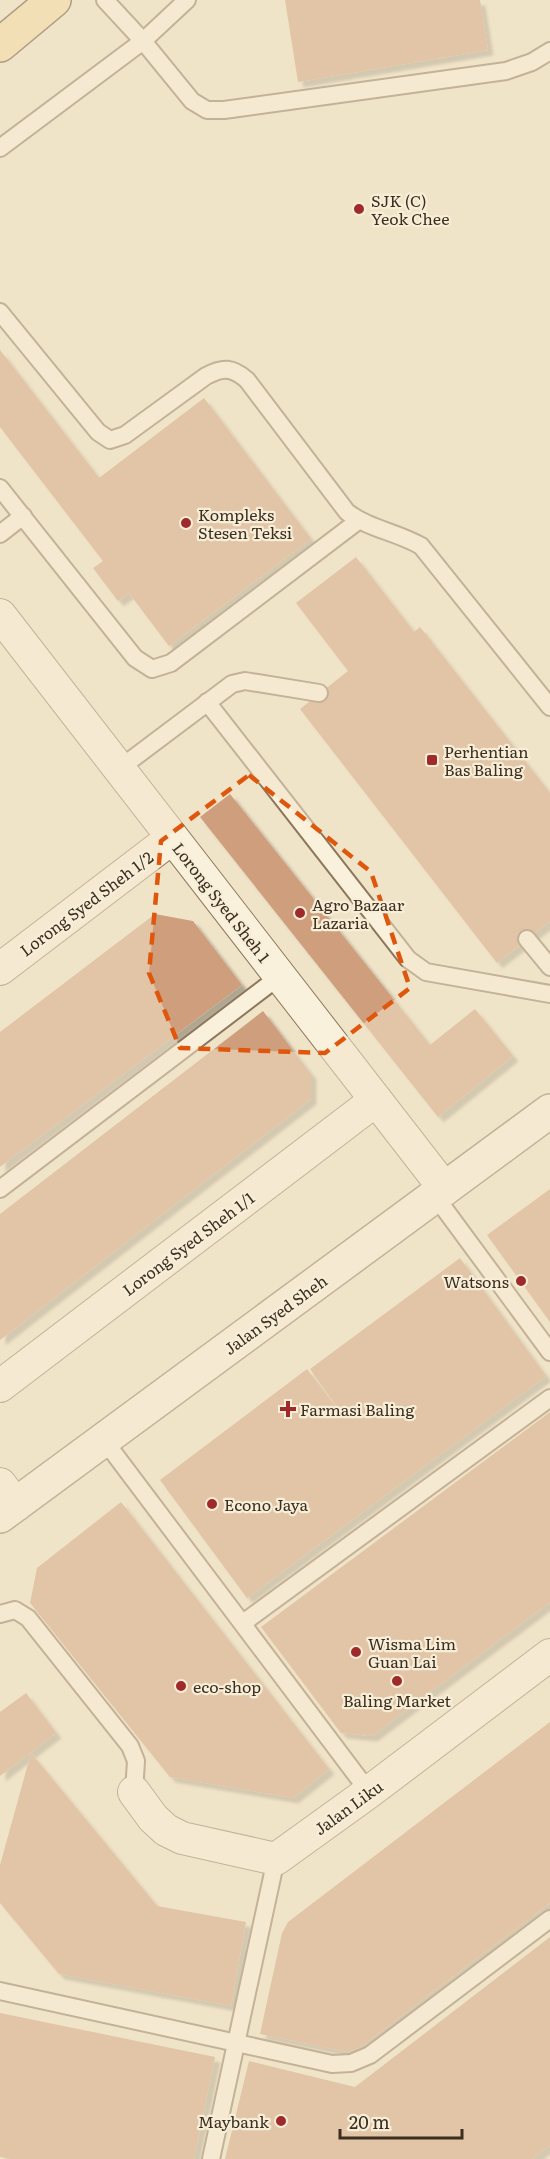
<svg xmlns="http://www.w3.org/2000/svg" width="550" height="2159" viewBox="0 0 550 2159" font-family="Literata,serif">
<defs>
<filter id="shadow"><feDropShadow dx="5.5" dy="5.5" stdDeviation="1.5" flood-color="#0004"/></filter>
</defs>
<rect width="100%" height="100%" fill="#f0e4c8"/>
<g fill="#cf9f7d" filter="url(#shadow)">
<polygon points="285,0 480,0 488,50 298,82"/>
<polygon points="0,350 99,478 204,398 311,539 169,646 129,593 118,601 93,568 103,561 0,427"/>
<polygon points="356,557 414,632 420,627 550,793 550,921 497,963 300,709 348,671 296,603"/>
<polygon points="230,794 430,1045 475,1009 513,1056 438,1117 200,817"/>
<polygon points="155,914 193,921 242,985 0,1167 0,1032"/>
<polygon points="263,1011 311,1074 311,1099 0,1340 0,1214"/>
<polygon points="550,1189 550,1322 487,1235"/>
<polygon points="460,1258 546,1376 247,1598 160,1480 307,1369 349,1424 310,1369"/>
<polygon points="550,1412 550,1602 372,1736 341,1733 261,1627"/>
<polygon points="121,1502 329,1769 293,1798 170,1777 30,1603 37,1568"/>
<polygon points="26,1693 56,1733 0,1776 0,1712"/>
<polygon points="550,1722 550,1903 359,2048 348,2052 260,2034 282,1933 288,1922"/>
<polygon points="31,1753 157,1906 246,1922 231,2006 59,1974 0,1903 0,1865"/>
<polygon points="550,1937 550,2145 532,2159 225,2159 249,2061 355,2087"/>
<polygon points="0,2013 215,2057 194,2159 11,2159 0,2157"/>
</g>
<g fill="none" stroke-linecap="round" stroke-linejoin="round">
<defs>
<g id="service">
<polyline points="105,0 143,41 192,101 207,110 224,110 506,71 532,62 550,51"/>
<polyline points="0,148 143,41 187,0"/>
<path d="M0,312l98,120 12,8 15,-5 81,-59c17,-9 26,-9 41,4l100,132c22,17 50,20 74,34l129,161"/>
<polyline points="0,488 135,658 152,669 171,663 358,521"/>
<polyline points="0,534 23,516"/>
<polyline points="207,702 408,959 426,972 550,994"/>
<polyline points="119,769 232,684 245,681 319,693"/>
<polyline points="527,939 550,967"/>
<polyline points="0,1189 280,976"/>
<polyline points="435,1196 550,1352"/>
<polyline points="104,1440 369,1792"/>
<polyline points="0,1614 15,1610 28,1618 130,1746 136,1761 134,1792"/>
<polyline points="243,1623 550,1398"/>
<polyline points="0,1991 332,2064 351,2063 370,2055 550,1919"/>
<polyline points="211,2159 276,1859"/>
</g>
<g id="minor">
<polyline points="0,615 445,1189"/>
<polyline points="0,969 172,838"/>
<polyline points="0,1386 376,1100"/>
<polyline points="0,1484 16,1505"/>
<polyline points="134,1792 153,1818 166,1830 182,1838 276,1859 369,1792 550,1655"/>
</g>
<polyline id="tertiary" points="0,1516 550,1111"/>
<polyline id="primary" points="0,45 54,0"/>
</defs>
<use href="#service" stroke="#8d765c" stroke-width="20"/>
<use href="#minor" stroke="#8d765c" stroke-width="34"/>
<use href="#tertiary" stroke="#8d765c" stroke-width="36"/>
<use href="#primary" stroke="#5b4430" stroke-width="36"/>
<use href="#service" stroke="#faf1dc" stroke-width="16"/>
<use href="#minor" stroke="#faf1dc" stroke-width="32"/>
<use href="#tertiary" stroke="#faf1dc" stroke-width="33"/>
<use href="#primary" stroke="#f3d9a0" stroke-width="33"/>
</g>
<path d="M0 0H550V2159H0ZM249,775l122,97 39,116 -85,65 -145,-5 -31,-75 12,-132z" fill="#f0e4c8" fill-opacity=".55" fill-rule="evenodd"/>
<path fill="none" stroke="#df570d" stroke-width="4.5" stroke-dasharray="12 8" stroke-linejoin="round" d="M249,775l122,97 39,116 -85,65 -145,-5 -31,-75 12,-132z"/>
<g fill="#9e2a2b" stroke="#f7eed8" stroke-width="2">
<circle cx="359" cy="209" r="6"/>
<circle cx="186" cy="523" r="6"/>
<rect x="426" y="754" width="12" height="12" rx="3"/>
<circle cx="300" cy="913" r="6"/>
<circle cx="521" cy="1281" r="6"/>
<path d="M285 1400h6v6h6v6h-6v6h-6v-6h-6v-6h6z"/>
<circle cx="212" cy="1504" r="6"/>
<circle cx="356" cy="1652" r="6"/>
<circle cx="397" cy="1681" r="6"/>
<circle cx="181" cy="1686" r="6"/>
<circle cx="281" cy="2121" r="6"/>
</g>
<g text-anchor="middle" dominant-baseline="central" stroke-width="4.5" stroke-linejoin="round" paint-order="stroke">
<g font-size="16" fill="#3d2e20" stroke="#f7eed8" text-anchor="start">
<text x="371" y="200">SJK (C)<tspan x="371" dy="18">Yeok Chee</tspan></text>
<text x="198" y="514">Kompleks<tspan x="198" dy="18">Stesen Teksi</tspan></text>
<text x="444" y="751">Perhentian<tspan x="444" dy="18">Bas Baling</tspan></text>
<text x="312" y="904">Agro Bazaar<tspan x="312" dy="18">Lazaria</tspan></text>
<text x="509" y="1281" text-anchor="end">Watsons</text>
<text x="300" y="1409">Farmasi Baling</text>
<text x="224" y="1504">Econo Jaya</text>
<text x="368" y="1643">Wisma Lim<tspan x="368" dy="18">Guan Lai</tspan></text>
<text x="193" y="1686">eco-shop</text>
<text x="397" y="1700" text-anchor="middle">Baling Market</text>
<text x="269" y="2121" text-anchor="end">Maybank</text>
</g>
<g font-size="16" fill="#3d2e20" stroke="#f7eed8">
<text transform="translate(222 902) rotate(52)">Lorong Syed Sheh 1</text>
<text transform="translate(86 903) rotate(-37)">Lorong Syed Sheh 1/2</text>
<text transform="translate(188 1243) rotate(-37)">Lorong Syed Sheh 1/1</text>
<text transform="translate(275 1314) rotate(-36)">Jalan Syed Sheh</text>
<text transform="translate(348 1807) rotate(-36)">Jalan Liku</text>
</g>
</g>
<path d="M340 2129v9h122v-9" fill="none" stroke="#3d2e20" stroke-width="3"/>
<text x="349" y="2129" font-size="18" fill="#3d2e20" stroke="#f7eed8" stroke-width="4.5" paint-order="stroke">20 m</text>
</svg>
